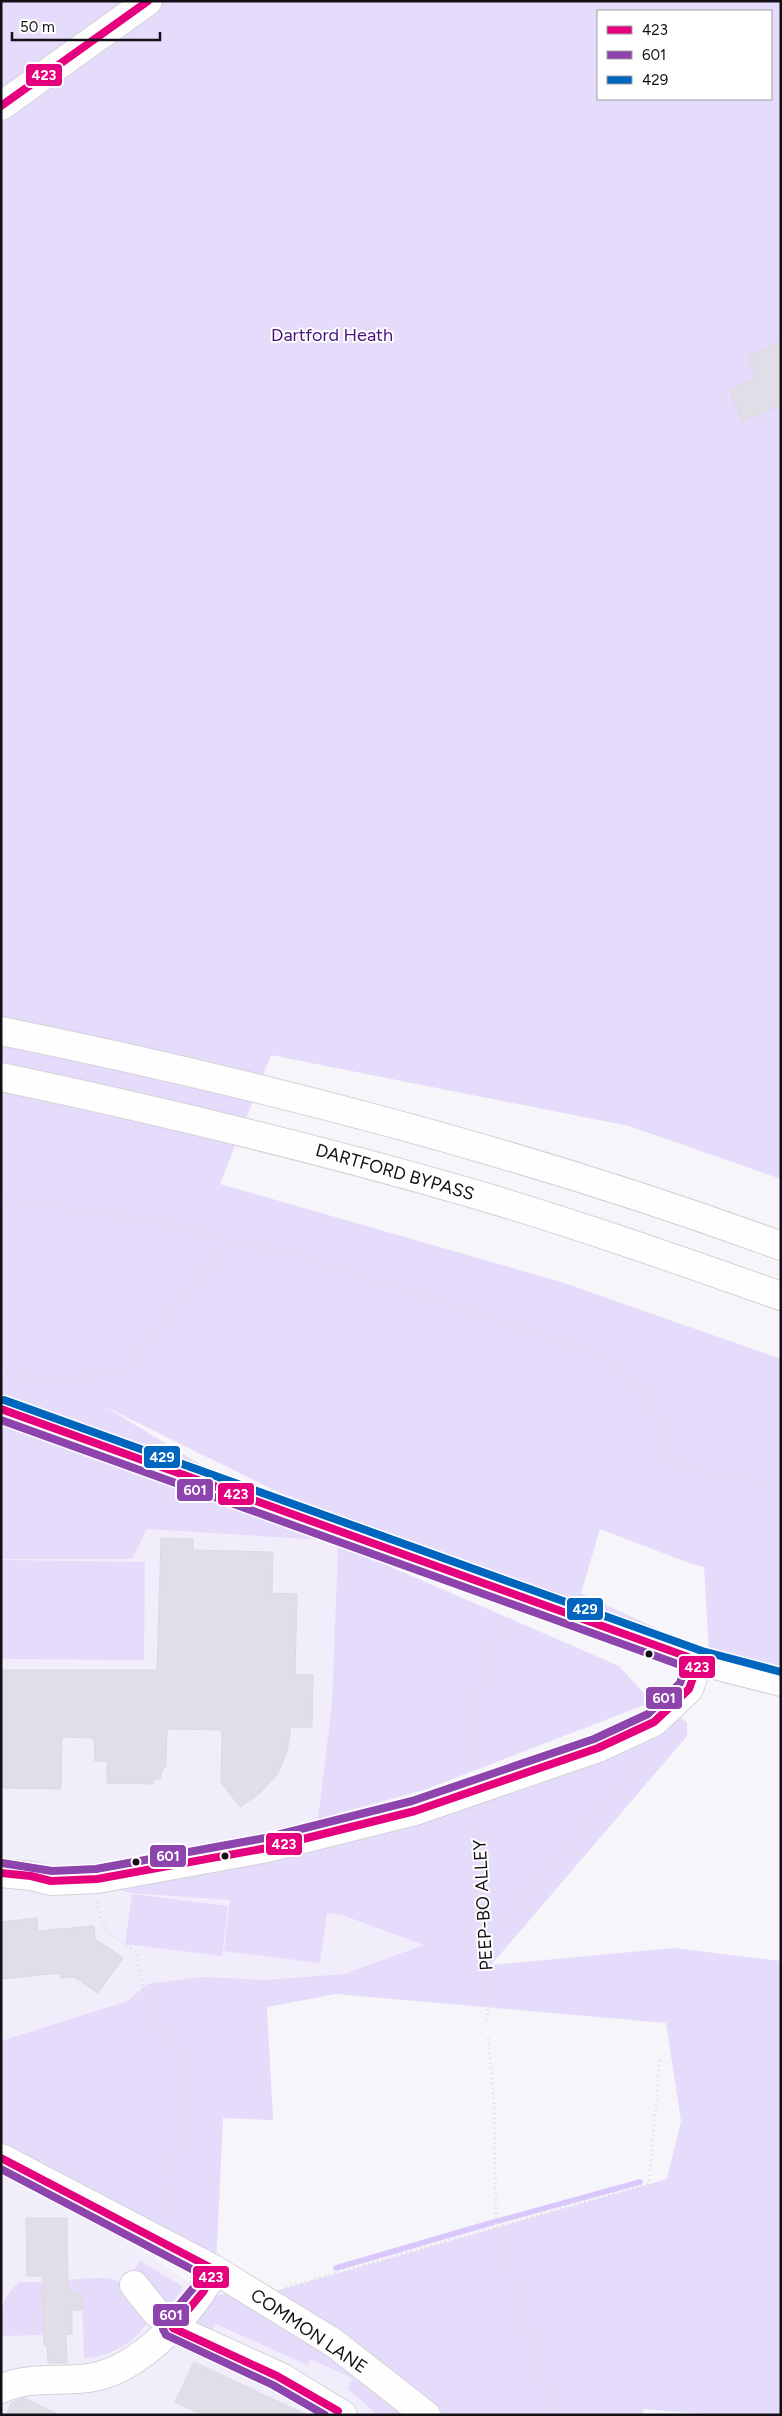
<svg xmlns="http://www.w3.org/2000/svg" width="782" height="2416" viewBox="0 0 782 2416" font-family="Figtree,sans-serif">
<rect width="100%" height="100%" fill="#f6f5fa"/>
<g fill="#f2edfb">
<polygon points="146,1529 324,1540 338,1546 332,1704 318,1819 318,1861 342,1915 425,1945 266,2007 273,2120 223,2118 216,2266 1,2151 1,1542"/>
<polygon points="1,2167 132,2243 203,2292 212,2296 229,2295 308,2342 403,2415 1,2415"/>
</g>
<g fill="#e5dbfb" fill-rule="evenodd">
<path d="M1,1h780v1178l-152,-53 -358,-71 -51,129 341,98 220,77v307l-72,-15 -5,-84 -15,-4 -89,-34 -19,64 83,39 -4,2 -334,-118 -222,-110 220,134 -177,-11 -15,30h-131zM598,11h173v88h-173z"/>
<polygon points="338,1546 382,1563 619,1666 652,1702 424,1790 318,1819 332,1704"/>
<polygon points="1,1560 145,1562 144,1660 1,1659"/>
<polygon points="674,1713 687,1722 687,1736 491,1965 674,1948 781,1961 781,2415 720,2415 643,2409 643,2415 427,2415 258,2296 667,2179 681,2121 666,2023 336,1994 267,2007 273,2120 223,2118 216,2266 1,2151 1,2041 128,2001 147,1984 202,1977 266,1980 344,1974 424,1945 342,1915 327,1913 320,1963 224,1951 230,1900 131,1893 114,1888 268,1860"/>
<polygon points="132,1894 228,1906 222,1956 125,1944"/>
<polygon points="140,2261 183,2287 167,2313 143,2290 133,2271"/>
<path d="M68,2275v5c29,-2 56,-8 71,21 3,7 8,14 8,22 -15,22 -37,33 -63,36l-2,-66h-23z"/>
<path d="M20,2282h22l2,53 -43,1c0,-25 -1,-38 19,-54z"/>
<path d="M224,2294c17,3 33,16 47,25 47,29 90,61 132,96h-25l-30,-26 4,-11 -42,-19 -3,6 -91,-41 -6,11 -11,-8 -3,-13 16,-18z"/>
</g>
<g fill="none" stroke-linecap="round" stroke-linejoin="round">
<g stroke="#dac8fd" stroke-width="5.5">
<polyline points="498,2221 640,2182"/>
<polyline points="336,2268 494,2222"/>
</g>
</g>
<g fill="#e1dee7" stroke="#dcdae0">
<polygon points="781,342 781,405 743,421 729,389 757,378 747,356"/>
<polygon points="161,1538 193,1539 193,1550 273,1552 272,1593 297,1594 295,1675 313,1675 312,1727 291,1727 287,1752 277,1775 260,1793 240,1807 221,1782 222,1730 167,1729 166,1766 161,1772 161,1779 153,1780 153,1784 107,1783 107,1761 95,1761 94,1738 62,1737 61,1789 1,1788 1,1670 157,1670"/>
<polygon points="37,1918 38,1931 94,1926 95,1939 123,1958 98,1993 74,1977 61,1978 60,1973 1,1979 1,1922"/>
<polygon points="26,2218 67,2218 68,2293 82,2293 83,2310 72,2310 72,2334 66,2335 67,2363 48,2363 47,2345 44,2345 42,2276 27,2276"/>
<polygon points="194,2362 307,2415 203,2415 175,2402"/>
<polygon points="24,2398 60,2415 6,2415 12,2402"/>
</g>
<g fill="none" stroke-linecap="round" stroke-linejoin="round">
<defs>
<g id="minor">
<polyline points="1,106 148,1"/>
<polyline points="1,1409 699,1661 781,1682"/>
<polyline points="1,1873 31,1876 51,1881 97,1879 267,1848 415,1811 598,1748 654,1722 689,1689 699,1661"/>
<polyline points="1,2158 215,2270 334,2343 426,2415"/>
<polyline points="134,2285 154,2310 173,2328 281,2377 343,2415"/>
<path d="M1,2389c26,-13 59,-7 87,-11 51,-6 104,-66 127,-108"/>
</g>
<g id="highway">
<path d="M1,1031c264,54 527,122 780,215"/>
<path d="M1,1077c156,33 310,70 463,114 107,31 212,68 317,105"/>
</g>
</defs>
<use href="#minor" stroke="#d4d2d8" stroke-width="30"/>
<use href="#highway" stroke="#d4d2d8" stroke-width="30"/>
<g stroke="#dcdcde" stroke-width="3" stroke-dasharray="1 4" stroke-linecap="butt">
<polyline points="1,1200 26,1201 108,1215 161,1220 206,1236 293,1254 602,1355 639,1385 660,1426 670,1460 710,1474 781,1484"/>
<polyline points="1,1373 64,1383 128,1367 229,1241"/>
<polyline points="475,1768 469,1727 503,1615"/>
<polyline points="479,1814 488,2023"/>
<path d="M97,1902l4,19 8,12 28,20c4,28 9,55 25,78 17,23 24,23 29,54l-29,131"/>
<polyline points="486,1940 646,1758 661,1746"/>
<polyline points="488,2038 494,2103 496,2227 554,2415"/>
<polyline points="286,2287 649,2183 660,2059"/>
</g>
<use href="#minor" stroke="#fefefe" stroke-width="28"/>
<use href="#highway" stroke="#fefefe" stroke-width="28"/>
<defs>
<g id="bus-1">
<polyline points="1,106 148,1"/>
<polyline points="1,1409 699,1661 689,1689 654,1722 598,1748 415,1811 267,1848 97,1879 51,1881 31,1876 1,1873"/>
<polyline points="1,2158 215,2270 203,2292 173,2328 277,2376 338,2411"/>
</g>
<g id="bus-2">
<polyline points="1,1420 686,1667 680,1683 648,1714 594,1739 412,1801 265,1838 96,1869 52,1871 2,1863"/>
<polyline points="1,2169 201,2274 195,2286 164,2323 163,2329 166,2335 273,2385 325,2415"/>
</g>
<polyline id="bus-3" points="4,1400 702,1651 781,1672"/>
</defs>
<use href="#bus-1" stroke="#fff" stroke-width="11"/>
<use href="#bus-2" stroke="#fff" stroke-width="11"/>
<use href="#bus-3" stroke="#fff" stroke-width="11"/>
<use href="#bus-1" stroke="#e5007d" stroke-width="8"/>
<use href="#bus-2" stroke="#8e44ad" stroke-width="8"/>
<use href="#bus-3" stroke="#0065bd" stroke-width="8"/>
</g>
<g fill="#121016" stroke="#fff" stroke-width="2">
<circle cx="649" cy="1654" r="4.5"/>
<circle cx="225" cy="1856" r="4.5"/>
<circle cx="136" cy="1862" r="4.5"/>
</g>
<g text-anchor="middle" dominant-baseline="central" stroke-width="4" stroke-linejoin="round" paint-order="stroke">
<g font-size="18" fill="#47137c" stroke="#fff">
<text x="332" y="335">Dartford Heath</text>
</g>
<g font-size="18" fill="#121016" stroke="#fff">
<text transform="translate(395 1172) rotate(16)">DARTFORD BYPASS</text>
<text transform="translate(483 1905) rotate(-93)">PEEP-BO ALLEY</text>
<text transform="translate(309 2331) rotate(34)">COMMON LANE</text>
</g>
</g>
<g stroke="#fff" stroke-width="2">
<rect x="25" y="63" width="38" height="24" rx="5" fill="#e5007d"/>
<rect x="143" y="1445" width="38" height="24" rx="5" fill="#0065bd"/>
<rect x="176" y="1478" width="38" height="24" rx="5" fill="#8e44ad"/>
<rect x="217" y="1482" width="38" height="24" rx="5" fill="#e5007d"/>
<rect x="566" y="1597" width="38" height="24" rx="5" fill="#0065bd"/>
<rect x="678" y="1655" width="38" height="24" rx="5" fill="#e5007d"/>
<rect x="645" y="1686" width="38" height="24" rx="5" fill="#8e44ad"/>
<rect x="265" y="1832" width="38" height="24" rx="5" fill="#e5007d"/>
<rect x="149" y="1844" width="38" height="24" rx="5" fill="#8e44ad"/>
<rect x="192" y="2265" width="38" height="24" rx="5" fill="#e5007d"/>
<rect x="152" y="2303" width="38" height="24" rx="5" fill="#8e44ad"/>
</g>
<g font-size="14" text-anchor="middle" font-weight="bold" fill="#fff">
<text x="44" y="80">423</text>
<text x="162" y="1462">429</text>
<text x="195" y="1495">601</text>
<text x="236" y="1499">423</text>
<text x="585" y="1614">429</text>
<text x="697" y="1672">423</text>
<text x="664" y="1703">601</text>
<text x="284" y="1849">423</text>
<text x="168" y="1861">601</text>
<text x="211" y="2282">423</text>
<text x="171" y="2320">601</text>
</g>
<rect width="782" height="2416" fill="none" stroke="#121016" stroke-width="5"/>
<rect x="597" y="10" width="175" height="90" fill="#ffffff" stroke="#a09fa2"/>
<rect x="607" y="26" width="25" height="8" fill="#e5007d" stroke="#a09fa2"/>
<text x="642" y="35" font-size="15" fill="#121016">423</text>
<rect x="607" y="51" width="25" height="8" fill="#8e44ad" stroke="#a09fa2"/>
<text x="642" y="60" font-size="15" fill="#121016">601</text>
<rect x="607" y="76" width="25" height="8" fill="#0065bd" stroke="#a09fa2"/>
<text x="642" y="85" font-size="15" fill="#121016">429</text>
<path d="M12 32v8h148v-8" fill="none" stroke="#121016" stroke-width="2.5"/>
<text x="20" y="32" font-size="15" fill="#121016" stroke="#ffffff" stroke-width="4" paint-order="stroke">50 m</text>
</svg>
